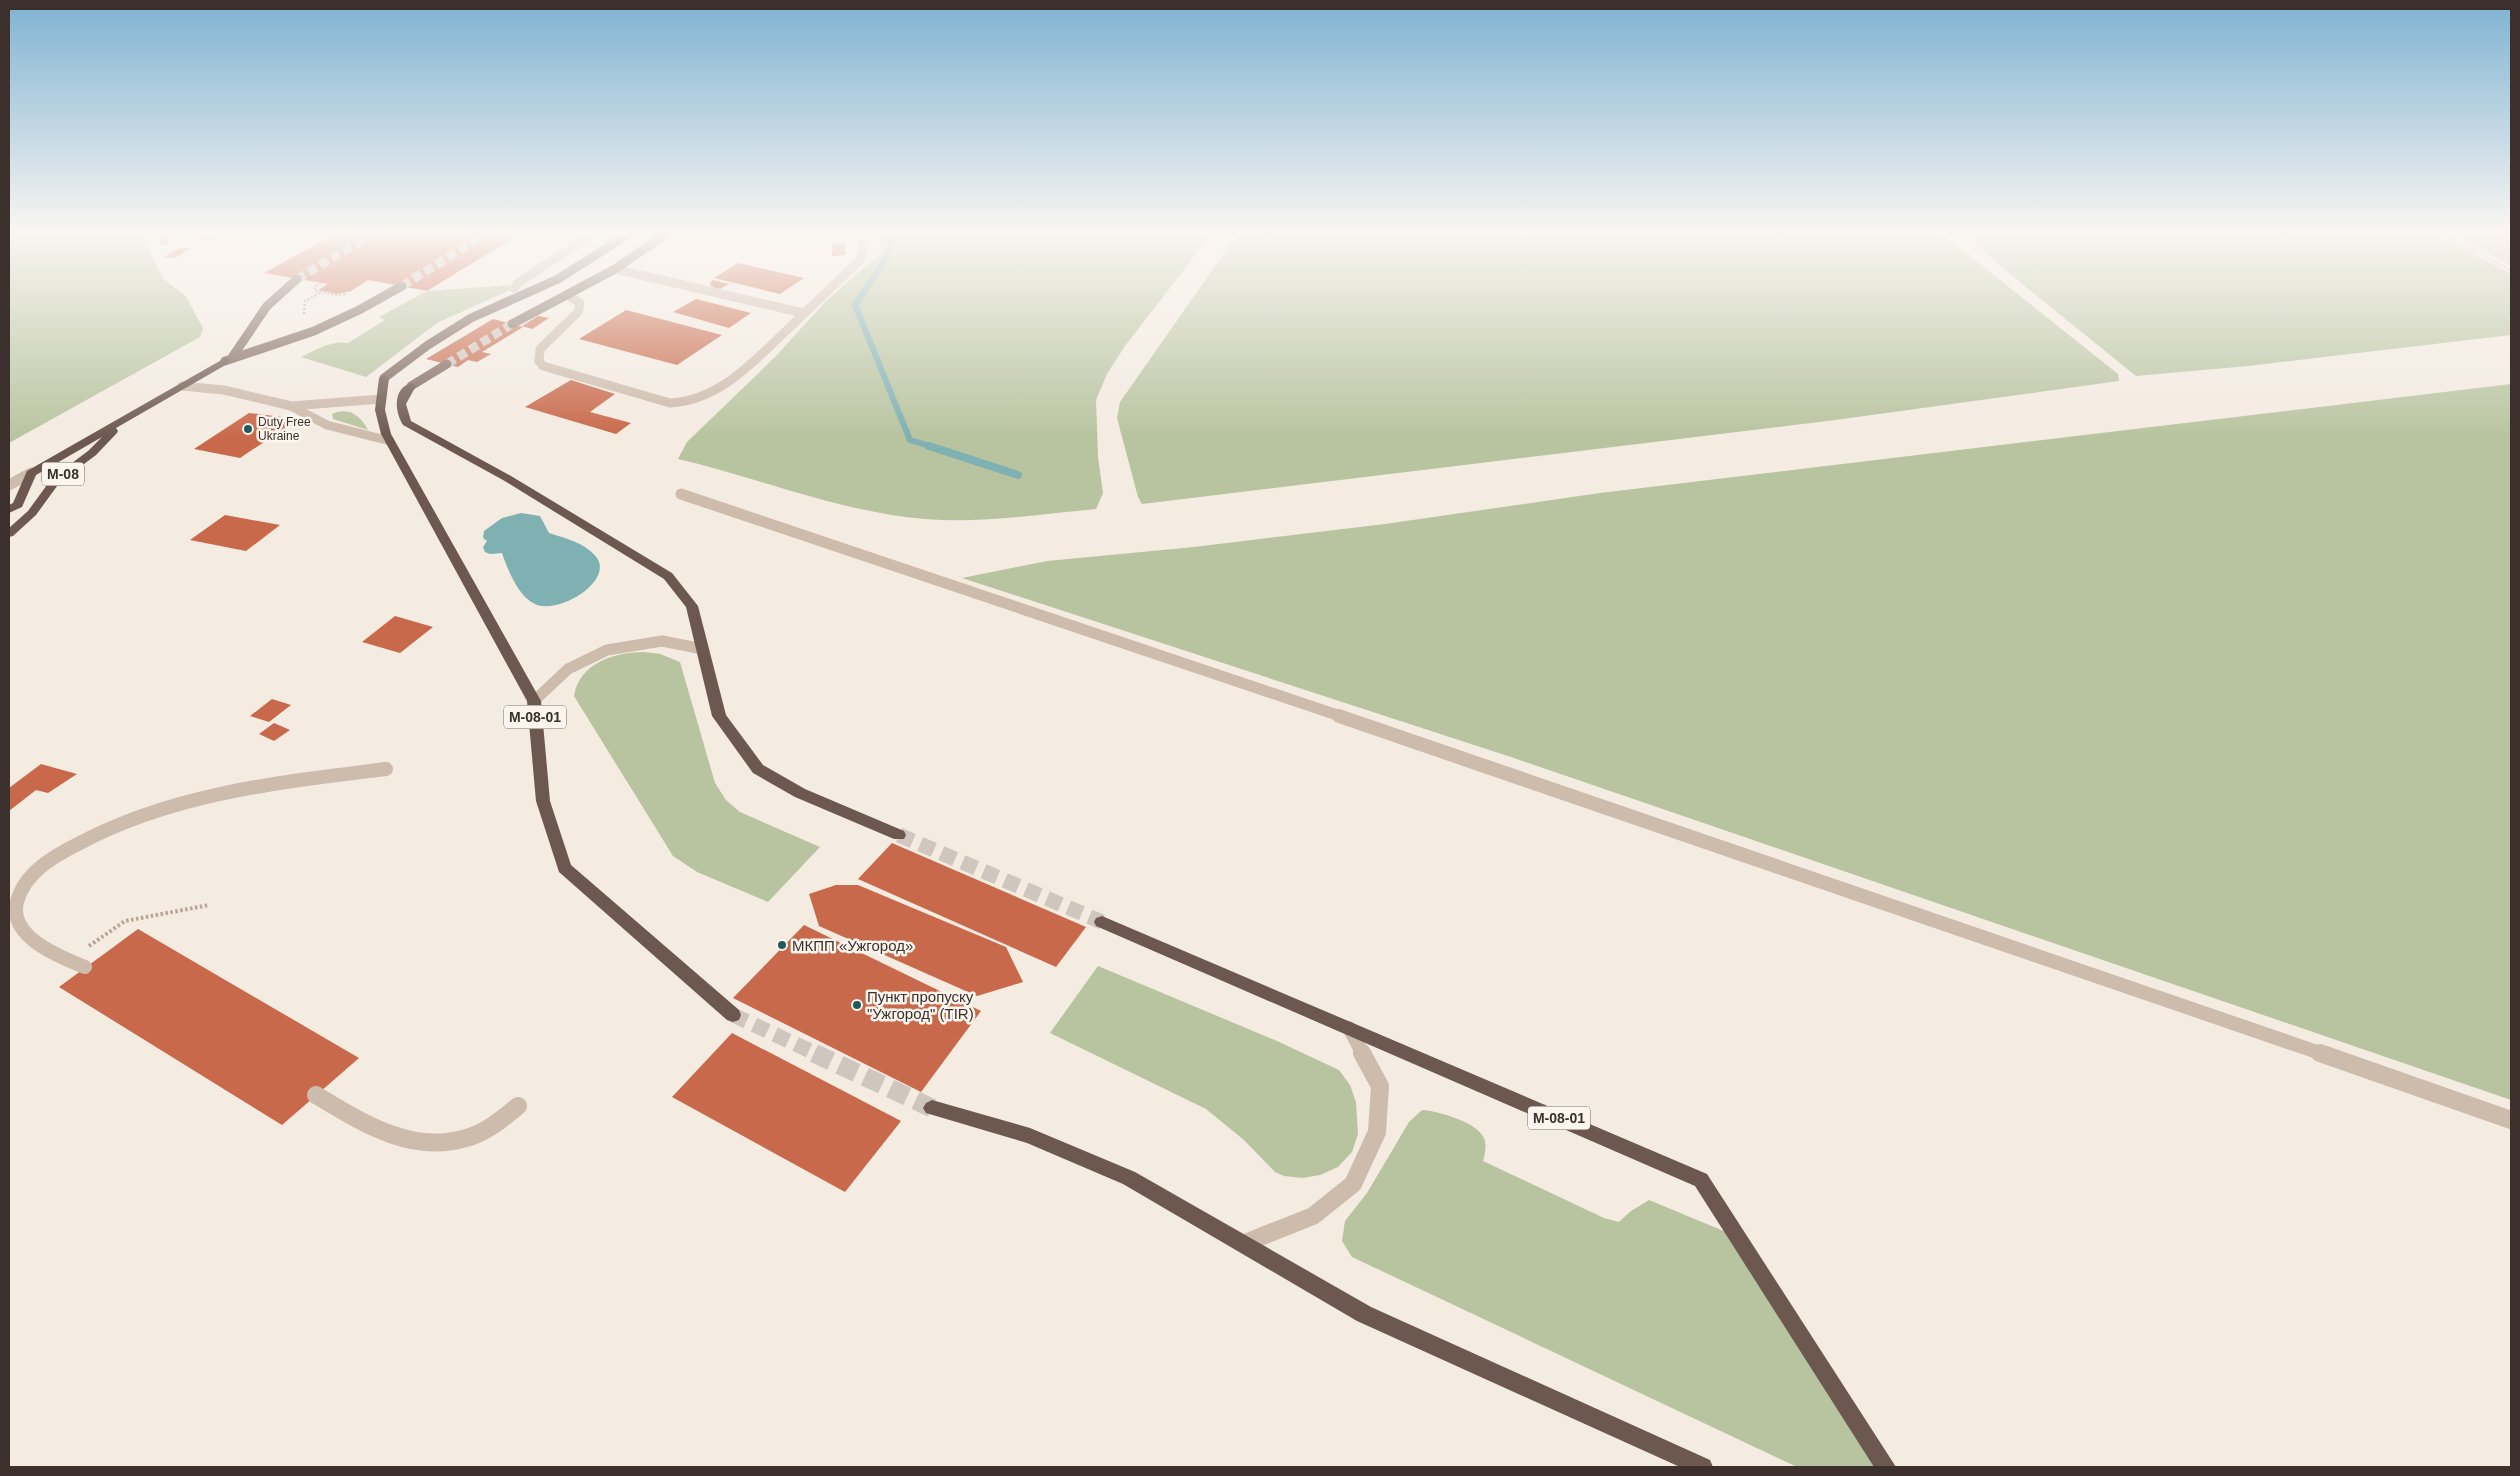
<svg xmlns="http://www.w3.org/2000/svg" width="2520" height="1476" viewBox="0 0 2520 1476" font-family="Helvetica,sans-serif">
<rect width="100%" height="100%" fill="#f4ebe1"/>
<g fill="#b8c4a0">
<polygon points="9,232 146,232 146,243 163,279 185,295 203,328 200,337 9,443"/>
<path d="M877,232h336l-88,114 -18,28 -11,26 2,57 5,36 -7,16c-56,5 -114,15 -171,10 -85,-7 -165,-41 -247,-60l9,-17 88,-85 51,-56 56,-49z"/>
<polygon points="1239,232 1940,232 2118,374 2119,381 1835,420 1142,504 1138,497 1117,418 1120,402"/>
<polygon points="1963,232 2434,232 2511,274 2511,335 2248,366 2136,376 2000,266"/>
<polygon points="2447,232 2511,232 2511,266"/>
<path d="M512,285l-2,5 -73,33 -71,54 -65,-20c14,-7 31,-17 47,-14l37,-23 -6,-3 48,-26z"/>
<polygon points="2511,384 2511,1100 1511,757 962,578 1047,561 1194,547 1385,524 1600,493"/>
<path d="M337,412c15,-3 24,5 31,18l-35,-11 -1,-5z"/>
<path d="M644,652l16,2 20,8 35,121 11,17 14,12 80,35 -52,55 -71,-30 -24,-16 -99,-160c5,-33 41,-44 70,-44z"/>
<polygon points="1098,966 1277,1041 1339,1070 1350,1085 1356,1102 1358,1134 1352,1152 1338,1167 1320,1175 1303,1178 1284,1176 1275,1172 1244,1140 1206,1109 1050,1033"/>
<path d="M1422,1110c16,1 55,12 62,28 3,8 1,16 -1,23l121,57 15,4 12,-11 18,-11 77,32 151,235h-80l-445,-210 -10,-16 3,-20 22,-28 42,-71z"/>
</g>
<path fill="#7fb0b2" d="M521,513l19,3 9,17c16,5 37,10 48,25 16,24 -39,57 -62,46 -17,-8 -27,-34 -33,-51l-12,1 -5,-2 -2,-5 4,-6 -4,-3 1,-7 18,-13z"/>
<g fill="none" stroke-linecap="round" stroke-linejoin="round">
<polyline stroke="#7fb0b2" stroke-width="6" points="890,232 889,254 855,305 910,440 933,447"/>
<polyline stroke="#7fb0b2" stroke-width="8" points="929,446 1018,475"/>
</g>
<g fill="#c8694b">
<polygon points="160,232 168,232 169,244 161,245"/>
<polygon points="339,232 523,232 427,291 368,280 351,291 337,294 318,290 328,284 264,273"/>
<polygon points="845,242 845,255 832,256 832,244"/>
<polygon points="181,247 192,248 175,258 164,257"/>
<polygon points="738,263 804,278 780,294 714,278"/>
<polygon points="712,280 729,284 720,289 715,288 710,285"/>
<polygon points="696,299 751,313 729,328 673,312"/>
<polygon points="626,310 722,335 677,365 579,339"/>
<polygon points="538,316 549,318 532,329 522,326"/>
<polygon points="493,319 523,327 482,352 491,354 477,362 468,360 458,367 426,359"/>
<polygon points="571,380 615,394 590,412 631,423 616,434 525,407"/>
<polygon points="249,413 282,417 279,419 294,422 240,458 194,449"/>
<polygon points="225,515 280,525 246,551 190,540"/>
<polygon points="395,616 433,627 400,653 362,642"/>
<polygon points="272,699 291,705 269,722 250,716"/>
<polygon points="274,723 290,730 274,741 259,734"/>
<polygon points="41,764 77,774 48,793 36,790 9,811 9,788"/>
<polygon points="892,843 1086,927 1056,967 858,879"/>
<polygon points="836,885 858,885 1006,947 1023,982 977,996 819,926 809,894"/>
<polygon points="804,925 981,1011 921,1092 733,998"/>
<polygon points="138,929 359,1058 282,1125 59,987"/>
<polygon points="732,1033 901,1121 845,1192 672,1097"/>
</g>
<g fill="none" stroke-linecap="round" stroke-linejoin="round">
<g stroke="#cfc6bd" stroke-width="9" stroke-dasharray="9 4.5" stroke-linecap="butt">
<polyline points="297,279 376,232"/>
<polyline points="402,286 489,232"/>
<polyline points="447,364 512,324"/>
</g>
<g stroke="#cfc6bd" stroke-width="15" stroke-dasharray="15 8" stroke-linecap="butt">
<polyline points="899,835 1102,922"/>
<polyline points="733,1015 817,1054"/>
</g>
<polyline stroke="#cfc6bd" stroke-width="19" stroke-dasharray="19 9" stroke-linecap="butt" points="814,1053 932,1108"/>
<g stroke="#b9a596" stroke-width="2.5" stroke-dasharray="2 2" stroke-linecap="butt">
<polyline points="2441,232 2511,271"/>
<polyline points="321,283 315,287 315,291 337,295 346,294"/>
<polyline points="304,314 305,301 320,293"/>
</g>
<polyline stroke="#b9a596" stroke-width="4" stroke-dasharray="2.5 2.5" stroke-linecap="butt" points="89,946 125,921 209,905"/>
<g stroke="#cdbbac" stroke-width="9">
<polyline points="186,232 211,237 220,232"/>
<polyline points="615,269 803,313"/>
<polyline points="514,288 518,283 595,232"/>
<path d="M567,295l13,8 -2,9 -38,37 -1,12 4,5 127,37c51,-3 85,-43 120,-76 23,-22 46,-44 69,-66l4,-11 -1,-18"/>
<polyline points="182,386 224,390 291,406 381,399"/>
<polyline points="291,406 327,425 390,441"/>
</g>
<g stroke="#cdbbac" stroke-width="11">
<polyline points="9,485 31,473"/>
<polyline points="534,701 568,669 607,650 662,641 703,649"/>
</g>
<g stroke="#cdbbac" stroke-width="14">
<path d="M85,967c-25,-10 -77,-30 -68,-65 7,-29 37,-46 61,-58 95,-51 203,-62 308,-75"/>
<polyline points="1349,1028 1363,1054"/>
</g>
<g stroke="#cdbbac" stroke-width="18">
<path d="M316,1095c45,27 96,60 150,43 20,-5 36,-19 52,-32"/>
<polyline points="1245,1243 1313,1216 1353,1184 1377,1132 1380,1086 1362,1053"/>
</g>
<polyline stroke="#cdbbac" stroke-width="11" points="681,494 1343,717"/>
<polyline stroke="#cdbbac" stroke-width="14" points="1339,716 2323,1054"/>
<polyline stroke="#cdbbac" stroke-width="18" points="2320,1053 2511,1120"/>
<g stroke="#7d675c" stroke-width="9">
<polyline points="512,324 615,269 669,232"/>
<polyline points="233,356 267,306 297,279"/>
<polyline points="225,361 314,331 359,310 402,286"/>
<polyline points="384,378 428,345 471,318 558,279 632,232"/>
<polyline points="411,386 447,364"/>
</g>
<g fill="#6c584f" fill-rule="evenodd">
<polygon points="225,358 229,359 229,363 116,428 118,431 117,433 96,455 60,482 36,515 13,536 9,537 9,528 28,511 52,478 88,451 102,437 36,475 22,507 9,513 9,505 13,503 27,471"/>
<polygon points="384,375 389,378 385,410 391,434 541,701 550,801 571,865 739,1010 741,1015 739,1020 733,1022 727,1020 559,872 536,801 527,701 381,434 375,410 379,378"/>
<path d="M411,383l5,3 -10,18 5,17 100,55 161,97 26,33 28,109 37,50 42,24 99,42 2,4 -2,4h-10l-99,-42 -42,-24 -41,-57 -26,-109 -22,-28 -161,-99 -100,-55c-8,-13 -11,-36 8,-42z"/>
<polygon points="1102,916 1707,1174 1896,1467 1874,1467 1695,1186 1096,926 1094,922 1096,918"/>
<polygon points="932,1100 1030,1128 1135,1172 1371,1307 1710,1460 1713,1467 1680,1467 1357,1321 1123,1184 1027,1143 926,1113 923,1108 926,1103"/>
</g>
</g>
<linearGradient id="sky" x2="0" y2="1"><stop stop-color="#7eb2d2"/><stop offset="0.53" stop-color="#faf6f2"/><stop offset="1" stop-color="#faf6f2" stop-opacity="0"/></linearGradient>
<rect width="2520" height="438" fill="url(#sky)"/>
<g fill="#1f5a5e" stroke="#fbf5ee" stroke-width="2">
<circle cx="248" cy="429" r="5"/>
<circle cx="782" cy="945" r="5"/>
<circle cx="857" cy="1005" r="5"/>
</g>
<g text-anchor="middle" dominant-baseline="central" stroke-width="5" stroke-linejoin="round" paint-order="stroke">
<g font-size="12" fill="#3b302b" stroke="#fbf5ee" text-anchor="start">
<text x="258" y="422">Duty Free<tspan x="258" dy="14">Ukraine</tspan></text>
</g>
<g fill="#fbf5ee" stroke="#756b66" stroke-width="1">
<rect x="42" y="462.5" width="42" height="23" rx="4"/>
<rect x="504" y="705.5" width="62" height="23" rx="4"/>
<rect x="1528" y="1106.5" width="62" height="23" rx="4"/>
</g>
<g font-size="14" font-weight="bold" fill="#3b302b">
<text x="63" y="474">М-08</text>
<text x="535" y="717">М-08-01</text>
<text x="1559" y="1118">М-08-01</text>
</g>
<g font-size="15" fill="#3b302b" stroke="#fbf5ee" text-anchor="start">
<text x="792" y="945">МКПП «Ужгород»</text>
<text x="867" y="996">Пункт пропуску<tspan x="867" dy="17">"Ужгород" (TIR)</tspan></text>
</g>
</g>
<rect width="2520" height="1476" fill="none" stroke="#3b302b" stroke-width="20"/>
</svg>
